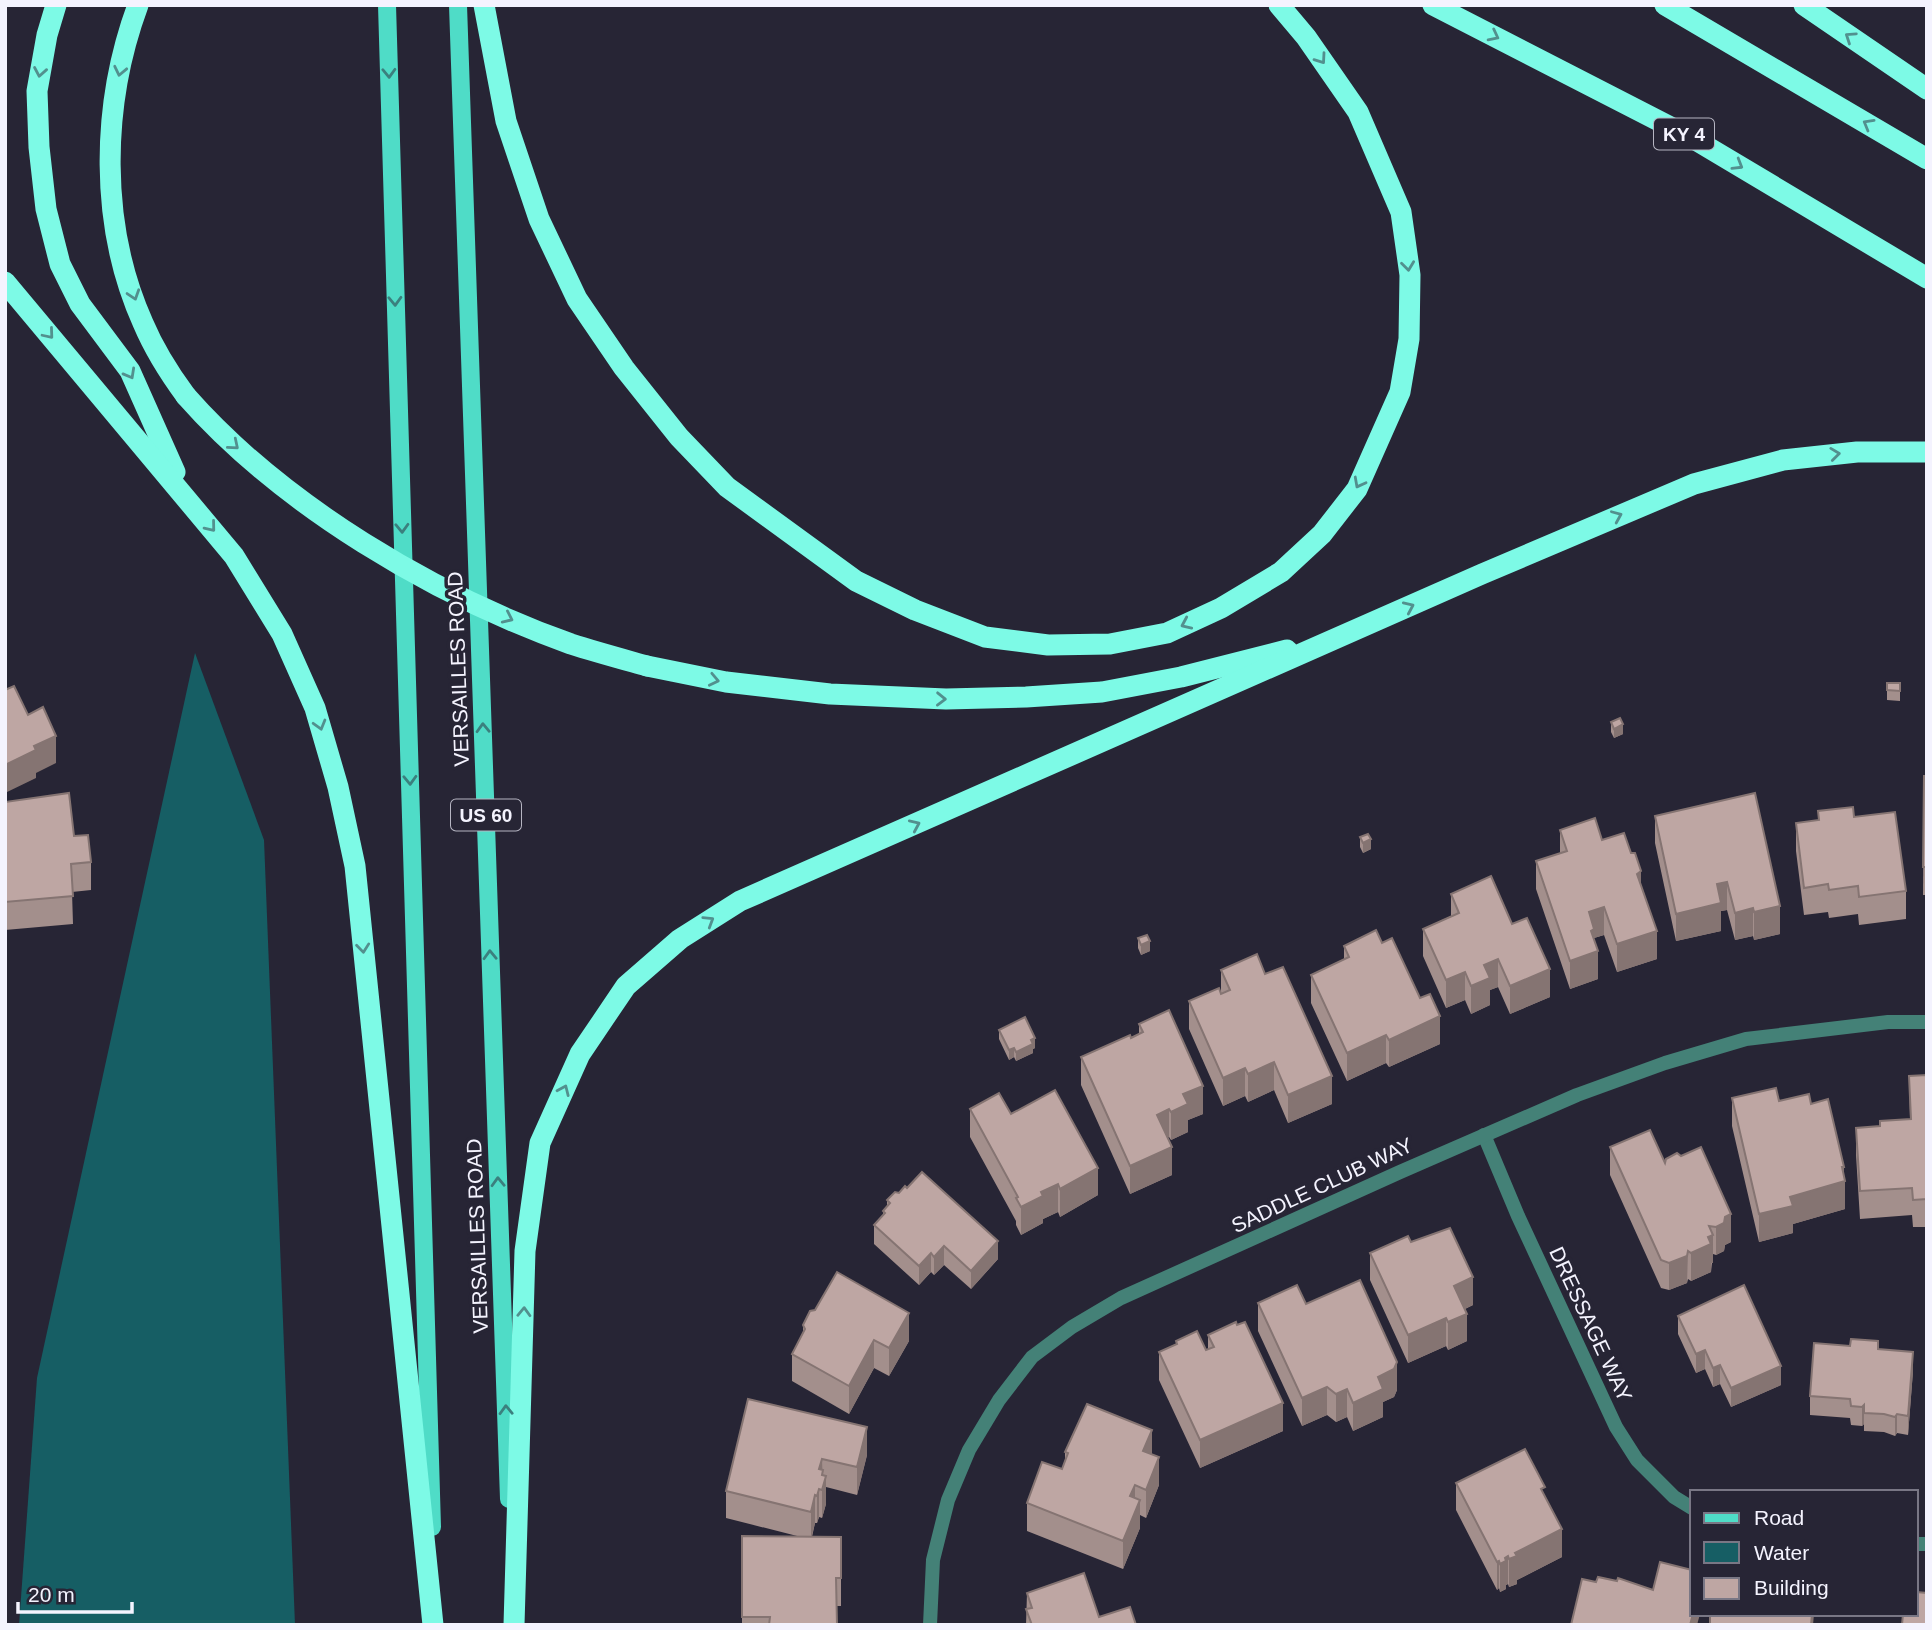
<svg xmlns="http://www.w3.org/2000/svg" width="1932" height="1630" viewBox="0 0 1932 1630" font-family="Arial,sans-serif">
<rect width="100%" height="100%" fill="#272535"/>
<polygon fill="#165e64" points="195,653 264,840 295,1625 19,1625 37,1378"/>
<g fill="none" stroke-linecap="round" stroke-linejoin="round">
<g stroke="#448177" stroke-width="14">
<polyline points="1484,1135 1518,1216 1616,1427 1637,1460 1674,1497 1692,1508"/>
<polyline points="1916,1544 1927,1544"/>
<polyline points="930,1625 933,1560 948,1500 969,1450 999,1400 1032,1357 1072,1327 1121,1298 1400,1172 1577,1095 1665,1063 1746,1039 1888,1022 1927,1022"/>
</g>
<g stroke="#4fdcc7" stroke-width="18">
<polyline points="387,5 432,1527"/>
<polyline points="458,5 509,1499"/>
</g>
<g stroke="#7dfae6" stroke-width="21">
<polyline points="56,5 47,35 37,91 39,147 46,209 60,264 80,304 130,371 175,472"/>
<path d="M138,5c-37,100 -39,220 5,318 11,26 26,50 43,73"/>
<polyline points="484,5 506,121 539,219 577,299 624,368 679,437 727,487 856,581 915,610 985,637 1048,645 1110,644 1167,633 1221,608 1281,572 1322,534 1357,489 1400,392 1409,339 1410,275 1401,212 1358,112 1306,37 1279,5"/>
<polyline points="1433,5 1694,139 1927,278"/>
<polyline points="1665,5 1927,159"/>
<polyline points="1804,5 1927,89"/>
<polyline points="5,282 234,556 282,634 315,708 338,787 355,866 433,1625"/>
<polyline points="647,666 726,682 830,694 946,699 1026,697 1102,692 1181,677 1287,650"/>
<polyline points="514,1625 525,1251 540,1143 580,1054 626,986 680,939 740,901 1482,574 1694,484 1783,460 1857,452 1927,452"/>
</g>
<path stroke="#7dfae6" stroke-width="21" d="M186,396c97,110 248,199 385,248 25,8 51,15 76,22"/>
</g>
<g fill="#a38f8c">
<polygon points="1887,683 1900,683 1900,701 1887,700"/>
<polygon points="1611,722 1623,734 1614,738 1611,732"/>
<polygon points="1924,776 1927,776 1927,895 1923,895"/>
<polygon points="1755,793 1780,934 1754,940 1753,936 1735,940 1727,910 1721,911 1721,931 1676,941 1655,843 1655,816"/>
<polygon points="5,802 91,862 91,890 72,892 73,924 5,930"/>
<polygon points="1818,811 1854,817 1906,891 1906,919 1859,925 1858,914 1829,918 1828,912 1804,915 1796,851 1796,823 1818,820"/>
<polygon points="1560,830 1602,840 1641,887 1657,959 1617,972 1604,935 1594,938 1598,979 1570,989 1536,889 1536,861 1560,853"/>
<polygon points="1360,837 1371,849 1363,853 1360,847"/>
<polygon points="1451,894 1512,924 1550,997 1510,1014 1498,987 1490,990 1490,1005 1471,1014 1465,1000 1446,1008 1423,956 1423,929 1451,916"/>
<polygon points="1138,938 1150,951 1141,955 1138,948"/>
<polygon points="1382,943 1440,1044 1389,1067 1386,1063 1347,1081 1311,1003 1311,975 1344,960 1344,946"/>
<polygon points="1221,970 1265,974 1332,1104 1288,1123 1274,1090 1248,1102 1245,1096 1223,1106 1189,1029 1189,1001 1221,994"/>
<polygon points="1139,1024 1203,1114 1188,1120 1188,1132 1171,1140 1169,1137 1167,1137 1172,1175 1130,1194 1081,1085 1081,1057 1139,1034"/>
<polygon points="999,1030 1035,1048 1033,1049 1033,1053 1016,1061 1014,1057 1009,1060 999,1039"/>
<polygon points="1927,1075 1927,1227 1913,1227 1912,1215 1860,1219 1856,1155 1856,1128 1880,1126 1910,1119 1909,1076"/>
<polygon points="1732,1098 1811,1104 1844,1175 1845,1209 1793,1224 1793,1233 1759,1242 1732,1126"/>
<polygon points="970,1109 1011,1114 1098,1195 1060,1217 1058,1212 1043,1219 1043,1223 1021,1235 1016,1225 1016,1221 970,1137"/>
<polygon points="1610,1147 1665,1163 1731,1242 1725,1245 1724,1251 1716,1255 1713,1254 1711,1272 1691,1281 1688,1279 1687,1283 1669,1290 1661,1288 1610,1175"/>
<polygon points="887,1200 998,1259 971,1289 944,1265 934,1275 931,1272 919,1285 874,1244 874,1225 883,1215 883,1211 887,1206"/>
<polygon points="1411,1242 1473,1305 1465,1309 1467,1341 1448,1350 1446,1346 1408,1363 1370,1280 1370,1253"/>
<polygon points="1258,1303 1306,1304 1397,1390 1394,1397 1383,1402 1383,1417 1353,1431 1347,1417 1336,1422 1327,1415 1302,1426 1258,1331"/>
<polygon points="1678,1316 1781,1385 1731,1407 1720,1384 1713,1387 1705,1369 1696,1373 1678,1334"/>
<polygon points="803,1325 909,1341 889,1376 874,1368 849,1414 792,1381 792,1354 803,1334"/>
<polygon points="1208,1335 1283,1431 1200,1468 1159,1380 1159,1352 1176,1345 1176,1341 1206,1350 1208,1350"/>
<polygon points="1878,1349 1913,1371 1908,1435 1897,1433 1895,1436 1884,1432 1864,1431 1864,1424 1862,1426 1851,1425 1850,1418 1810,1415 1810,1396"/>
<polygon points="748,1399 867,1455 857,1495 826,1487 826,1504 822,1518 819,1517 817,1523 815,1523 812,1537 841,1537 841,1606 837,1606 837,1625 742,1625 742,1536 801,1537 726,1518 726,1491"/>
<polygon points="1065,1452 1152,1455 1159,1485 1146,1518 1140,1515 1140,1528 1123,1569 1027,1531 1027,1503 1062,1469 1065,1460"/>
<polygon points="1456,1483 1545,1496 1562,1557 1517,1580 1517,1584 1509,1587 1508,1584 1506,1585 1506,1589 1500,1592 1499,1588 1497,1590 1456,1510"/>
<polygon points="1027,1593 1099,1617 1136,1625 1026,1625"/>
</g>
<g fill="#857472">
<polygon points="1623,724 1623,734 1614,738 1614,729"/>
<polygon points="56,736 56,763 36,773 36,778 5,793 5,765 34,746"/>
<polygon points="1371,839 1371,849 1363,853 1363,843"/>
<polygon points="1641,871 1641,899 1637,874"/>
<polygon points="1727,882 1727,910 1721,911 1721,931 1676,941 1676,914 1717,884"/>
<polygon points="1780,906 1780,934 1754,940 1754,912"/>
<polygon points="1604,907 1604,935 1594,938 1594,952 1598,951 1598,979 1570,989 1570,961 1589,912"/>
<polygon points="1753,908 1753,936 1735,940 1735,913"/>
<polygon points="1657,931 1657,959 1617,972 1617,944"/>
<polygon points="1150,941 1150,951 1141,955 1141,945"/>
<polygon points="1498,959 1498,987 1490,990 1490,1005 1471,1014 1471,986 1484,965"/>
<polygon points="1550,969 1550,997 1510,1014 1510,986"/>
<polygon points="1465,972 1465,1000 1446,1008 1446,980"/>
<polygon points="1440,1016 1440,1044 1389,1067 1389,1040"/>
<polygon points="1386,1035 1386,1063 1347,1081 1347,1053"/>
<polygon points="1035,1038 1035,1048 1033,1049 1033,1053 1016,1061 1016,1052"/>
<polygon points="1014,1048 1014,1057 1009,1060 1009,1050"/>
<polygon points="1274,1062 1274,1090 1248,1102 1248,1074"/>
<polygon points="1245,1068 1245,1096 1223,1106 1223,1078"/>
<polygon points="1332,1076 1332,1104 1288,1123 1288,1095"/>
<polygon points="1203,1086 1203,1114 1188,1120 1188,1132 1171,1140 1171,1112 1183,1094"/>
<polygon points="1169,1109 1169,1137 1157,1142 1157,1115"/>
<polygon points="1172,1147 1172,1175 1130,1194 1130,1166"/>
<polygon points="1844,1167 1844,1181 1845,1181 1845,1209 1793,1224 1793,1233 1759,1242 1759,1214"/>
<polygon points="1098,1168 1098,1195 1060,1217 1060,1189"/>
<polygon points="1058,1184 1058,1212 1043,1219 1043,1223 1021,1235 1021,1207 1041,1192"/>
<polygon points="1731,1214 1731,1242 1725,1245 1724,1251 1716,1255 1716,1227 1725,1217"/>
<polygon points="1713,1235 1713,1263 1711,1263 1711,1272 1691,1281 1691,1253 1708,1237"/>
<polygon points="998,1241 998,1259 971,1289 971,1271"/>
<polygon points="944,1246 944,1265 934,1275 934,1257"/>
<polygon points="1688,1251 1687,1283 1669,1290 1669,1263"/>
<polygon points="931,1253 931,1272 919,1285 919,1266"/>
<polygon points="1473,1277 1473,1305 1454,1314 1454,1286"/>
<polygon points="909,1313 909,1341 889,1376 889,1348"/>
<polygon points="1467,1314 1467,1341 1448,1350 1448,1322"/>
<polygon points="1446,1318 1446,1346 1408,1363 1408,1335"/>
<polygon points="874,1340 874,1368 849,1414 849,1386"/>
<polygon points="1705,1350 1705,1369 1696,1373 1696,1354"/>
<polygon points="1913,1352 1913,1371 1908,1435 1908,1416"/>
<polygon points="1397,1362 1397,1390 1394,1397 1383,1402 1383,1417 1353,1431 1353,1403 1378,1377"/>
<polygon points="1720,1365 1720,1384 1713,1387 1713,1368"/>
<polygon points="1781,1366 1781,1385 1731,1407 1731,1388"/>
<polygon points="1327,1387 1327,1415 1302,1426 1302,1398"/>
<polygon points="1347,1389 1347,1417 1336,1422 1336,1394"/>
<polygon points="1283,1403 1283,1431 1200,1468 1200,1440"/>
<polygon points="1864,1405 1864,1424 1862,1426 1862,1407"/>
<polygon points="1897,1414 1897,1433 1895,1436 1895,1417"/>
<polygon points="867,1427 867,1455 857,1495 857,1467"/>
<polygon points="1152,1430 1152,1458 1143,1451"/>
<polygon points="1159,1457 1159,1485 1146,1518 1146,1490"/>
<polygon points="822,1459 823,1489 826,1476 826,1504 822,1518 822,1490 819,1469"/>
<polygon points="1135,1485 1135,1512 1140,1500 1140,1528 1123,1569 1123,1541 1130,1496"/>
<polygon points="819,1489 819,1517 817,1523 817,1496"/>
<polygon points="815,1495 815,1523 811,1539 811,1512"/>
<polygon points="1562,1529 1562,1557 1517,1580 1517,1584 1509,1587 1509,1559 1515,1553"/>
<polygon points="1508,1556 1508,1584 1506,1585 1506,1589 1500,1592 1500,1564 1505,1558"/>
<polygon points="1499,1561 1499,1588 1497,1590 1497,1562"/>
<polygon points="1693,1614 1700,1614 1697,1625 1690,1625"/>
<polygon points="1812,1614 1814,1614 1813,1625 1811,1625"/>
</g>
<g fill="#bea6a3" stroke="#857472" stroke-width="2">
<polygon points="1887,683 1900,683 1900,691 1887,690"/>
<polygon points="14,686 28,715 43,707 56,736 34,746 36,750 5,765 5,690"/>
<polygon points="1620,718 1623,724 1614,729 1611,722"/>
<polygon points="1924,776 1927,776 1927,867 1923,867"/>
<polygon points="69,793 74,836 88,835 91,862 71,864 73,896 5,902 5,802"/>
<polygon points="1755,793 1780,906 1754,912 1753,908 1735,913 1727,882 1717,884 1721,903 1676,914 1655,816"/>
<polygon points="1853,807 1854,817 1895,812 1906,891 1859,897 1858,886 1829,890 1828,884 1804,888 1796,823 1819,820 1818,811"/>
<polygon points="1595,818 1602,840 1624,833 1631,853 1635,853 1641,871 1637,874 1657,931 1617,944 1604,907 1589,912 1594,929 1591,931 1598,951 1570,961 1536,861 1567,851 1560,830"/>
<polygon points="1368,834 1371,839 1363,843 1360,837"/>
<polygon points="1491,876 1512,924 1527,918 1550,969 1510,986 1498,959 1484,965 1490,978 1471,986 1465,972 1446,980 1423,929 1459,913 1451,894"/>
<polygon points="1376,930 1382,943 1392,938 1420,998 1430,994 1440,1016 1389,1040 1386,1035 1347,1053 1311,975 1349,957 1344,946"/>
<polygon points="1147,935 1150,941 1141,945 1138,938"/>
<polygon points="1257,954 1265,974 1283,967 1332,1076 1288,1095 1274,1062 1248,1074 1245,1068 1223,1078 1189,1001 1219,988 1221,994 1230,990 1221,970"/>
<polygon points="1169,1010 1203,1086 1183,1094 1188,1104 1171,1112 1169,1109 1157,1115 1172,1147 1130,1166 1081,1057 1130,1035 1131,1038 1143,1032 1139,1024"/>
<polygon points="1025,1017 1035,1038 1031,1040 1033,1044 1016,1052 1014,1048 1009,1050 999,1030"/>
<polygon points="1927,1075 1927,1199 1913,1200 1912,1188 1860,1191 1856,1128 1880,1126 1880,1121 1911,1119 1909,1076"/>
<polygon points="1776,1088 1779,1101 1809,1094 1811,1104 1828,1099 1844,1167 1842,1167 1845,1181 1790,1197 1793,1206 1759,1214 1732,1098"/>
<polygon points="1055,1090 1098,1168 1060,1189 1058,1184 1041,1192 1043,1196 1021,1207 1016,1198 1018,1197 970,1109 999,1093 1011,1114"/>
<polygon points="1650,1130 1665,1163 1666,1159 1677,1153 1681,1156 1701,1147 1731,1214 1725,1217 1724,1223 1716,1227 1709,1226 1713,1235 1708,1237 1711,1244 1691,1253 1688,1251 1687,1256 1669,1263 1661,1260 1610,1147"/>
<polygon points="922,1172 998,1241 971,1271 944,1246 934,1257 931,1253 919,1266 874,1225 885,1213 883,1211 890,1203 887,1200 895,1192 899,1193 905,1186 907,1188"/>
<polygon points="1450,1228 1473,1277 1454,1286 1467,1314 1448,1322 1446,1318 1408,1335 1370,1253 1408,1236 1411,1242"/>
<polygon points="837,1272 909,1313 889,1348 874,1340 849,1386 792,1354 805,1329 803,1325 810,1311 815,1310"/>
<polygon points="1360,1280 1397,1362 1394,1369 1378,1377 1383,1389 1353,1403 1347,1389 1336,1394 1327,1387 1302,1398 1258,1303 1297,1285 1306,1304"/>
<polygon points="1744,1285 1781,1366 1731,1388 1720,1365 1713,1368 1705,1350 1696,1354 1678,1316"/>
<polygon points="1236,1322 1237,1325 1245,1322 1283,1403 1200,1440 1159,1352 1177,1344 1176,1341 1197,1331 1206,1350 1214,1347 1208,1335"/>
<polygon points="1851,1339 1878,1341 1878,1349 1913,1352 1908,1416 1897,1414 1895,1417 1884,1414 1864,1413 1864,1405 1862,1407 1851,1406 1850,1399 1810,1396 1814,1343 1850,1346"/>
<polygon points="748,1399 867,1427 857,1467 822,1459 819,1469 823,1470 822,1475 826,1476 822,1490 819,1489 817,1496 815,1495 811,1512 726,1491"/>
<polygon points="1087,1404 1152,1430 1143,1451 1159,1457 1146,1490 1135,1485 1130,1496 1140,1500 1123,1541 1027,1503 1042,1462 1062,1469 1068,1453 1065,1452"/>
<polygon points="1525,1449 1545,1487 1541,1489 1562,1529 1515,1553 1517,1556 1509,1559 1508,1556 1505,1558 1506,1561 1500,1564 1499,1561 1497,1562 1456,1483"/>
<polygon points="742,1536 841,1537 841,1578 836,1578 837,1625 769,1625 770,1617 742,1617"/>
<polygon points="1660,1562 1692,1570 1693,1614 1690,1625 1571,1625 1582,1579 1596,1582 1598,1577 1617,1581 1618,1578 1653,1590"/>
<polygon points="1084,1573 1099,1617 1130,1607 1136,1625 1032,1625 1026,1609 1032,1608 1027,1593"/>
<polygon points="1916,1592 1927,1593 1927,1625 1902,1625 1903,1614 1916,1614"/>
<polygon points="1710,1614 1812,1614 1811,1625 1710,1625"/>
</g>
<defs><path id="oneway-chevron" d="M-2-3.5L2.5 0L-2 3.5" fill="none" stroke-width="1.6" stroke-linecap="round" stroke-linejoin="round" transform="scale(1.75)"/></defs>
<g stroke="#52908e">
<use href="#oneway-chevron" transform="translate(1494 36) rotate(27)"/>
<use href="#oneway-chevron" transform="translate(1850 37) rotate(-146)"/>
<use href="#oneway-chevron" transform="translate(1321 59) rotate(55)"/>
<use href="#oneway-chevron" transform="translate(120 71) rotate(102)"/>
<use href="#oneway-chevron" transform="translate(40 72) rotate(100)"/>
<use href="#oneway-chevron" transform="translate(1868 124) rotate(-150)"/>
<use href="#oneway-chevron" transform="translate(1738 165) rotate(31)"/>
<use href="#oneway-chevron" transform="translate(1408 266) rotate(83)"/>
<use href="#oneway-chevron" transform="translate(134 295) rotate(72)"/>
<use href="#oneway-chevron" transform="translate(49 334) rotate(50)"/>
<use href="#oneway-chevron" transform="translate(130 374) rotate(61)"/>
<use href="#oneway-chevron" transform="translate(234 445) rotate(40)"/>
<use href="#oneway-chevron" transform="translate(1835 454) rotate(-7)"/>
<use href="#oneway-chevron" transform="translate(1359 483) rotate(118)"/>
<use href="#oneway-chevron" transform="translate(1617 516) rotate(-23)"/>
<use href="#oneway-chevron" transform="translate(211 527) rotate(51)"/>
<use href="#oneway-chevron" transform="translate(1409 607) rotate(-24)"/>
<use href="#oneway-chevron" transform="translate(508 618) rotate(25)"/>
<use href="#oneway-chevron" transform="translate(1186 624) rotate(156)"/>
<use href="#oneway-chevron" transform="translate(714 680) rotate(12)"/>
<use href="#oneway-chevron" transform="translate(941 699) rotate(1)"/>
<use href="#oneway-chevron" transform="translate(320 725) rotate(74)"/>
<use href="#oneway-chevron" transform="translate(915 825) rotate(-24)"/>
<use href="#oneway-chevron" transform="translate(709 921) rotate(-32)"/>
<use href="#oneway-chevron" transform="translate(363 948) rotate(84)"/>
<use href="#oneway-chevron" transform="translate(564 1090) rotate(-66)"/>
<use href="#oneway-chevron" transform="translate(524 1312) rotate(-88)"/>
</g>
<g stroke="#3b807e">
<use href="#oneway-chevron" transform="translate(389 73) rotate(88)"/>
<use href="#oneway-chevron" transform="translate(395 301) rotate(88)"/>
<use href="#oneway-chevron" transform="translate(402 528) rotate(88)"/>
<use href="#oneway-chevron" transform="translate(483 728) rotate(-92)"/>
<use href="#oneway-chevron" transform="translate(410 780) rotate(88)"/>
<use href="#oneway-chevron" transform="translate(490 955) rotate(-92)"/>
<use href="#oneway-chevron" transform="translate(498 1182) rotate(-92)"/>
<use href="#oneway-chevron" transform="translate(506 1410) rotate(-92)"/>
</g>
<g text-anchor="middle" dominant-baseline="central" stroke-width="7" stroke-linejoin="round" paint-order="stroke">
<g fill="#272535" stroke="#b6b5c2" stroke-width="2">
<rect x="1654" y="118.5" width="60" height="31" rx="5"/>
<rect x="451" y="799.5" width="70" height="31" rx="5"/>
</g>
<g font-size="19" font-weight="bold" fill="#f4f3fe">
<text x="1684" y="134">KY 4</text>
<text x="486" y="815">US 60</text>
</g>
<g font-size="21" fill="#f4f3fe" stroke="#272535">
<text transform="translate(458 669) rotate(-92)">VERSAILLES ROAD</text>
<text transform="translate(1322 1185) rotate(-25)">SADDLE CLUB WAY</text>
<text transform="translate(477 1236) rotate(-92)">VERSAILLES ROAD</text>
<text transform="translate(1591 1324) rotate(65)">DRESSAGE WAY</text>
</g>
</g>
<rect width="1932" height="1630" fill="none" stroke="#f4f3fe" stroke-width="14"/>
<rect x="1690" y="1490" width="228" height="126" fill="#272535" stroke="#797785" stroke-width="2"/>
<rect x="1704" y="1513" width="35" height="10" fill="#4fdcc7" stroke="#797785" stroke-width="2"/>
<text x="1754" y="1525" font-size="21" fill="#f4f3fe">Road</text>
<rect x="1704" y="1542" width="35" height="21" fill="#165e64" stroke="#797785" stroke-width="2"/>
<text x="1754" y="1560" font-size="21" fill="#f4f3fe">Water</text>
<rect x="1704" y="1578" width="35" height="21" fill="#bea6a3" stroke="#797785" stroke-width="2"/>
<text x="1754" y="1595" font-size="21" fill="#f4f3fe">Building</text>
<path d="M18 1602v10h114v-10" fill="none" stroke="#f4f3fe" stroke-width="3.5"/>
<text x="28" y="1602" font-size="21" fill="#f4f3fe" stroke="#272535" stroke-width="5" paint-order="stroke">20 m</text>
</svg>
